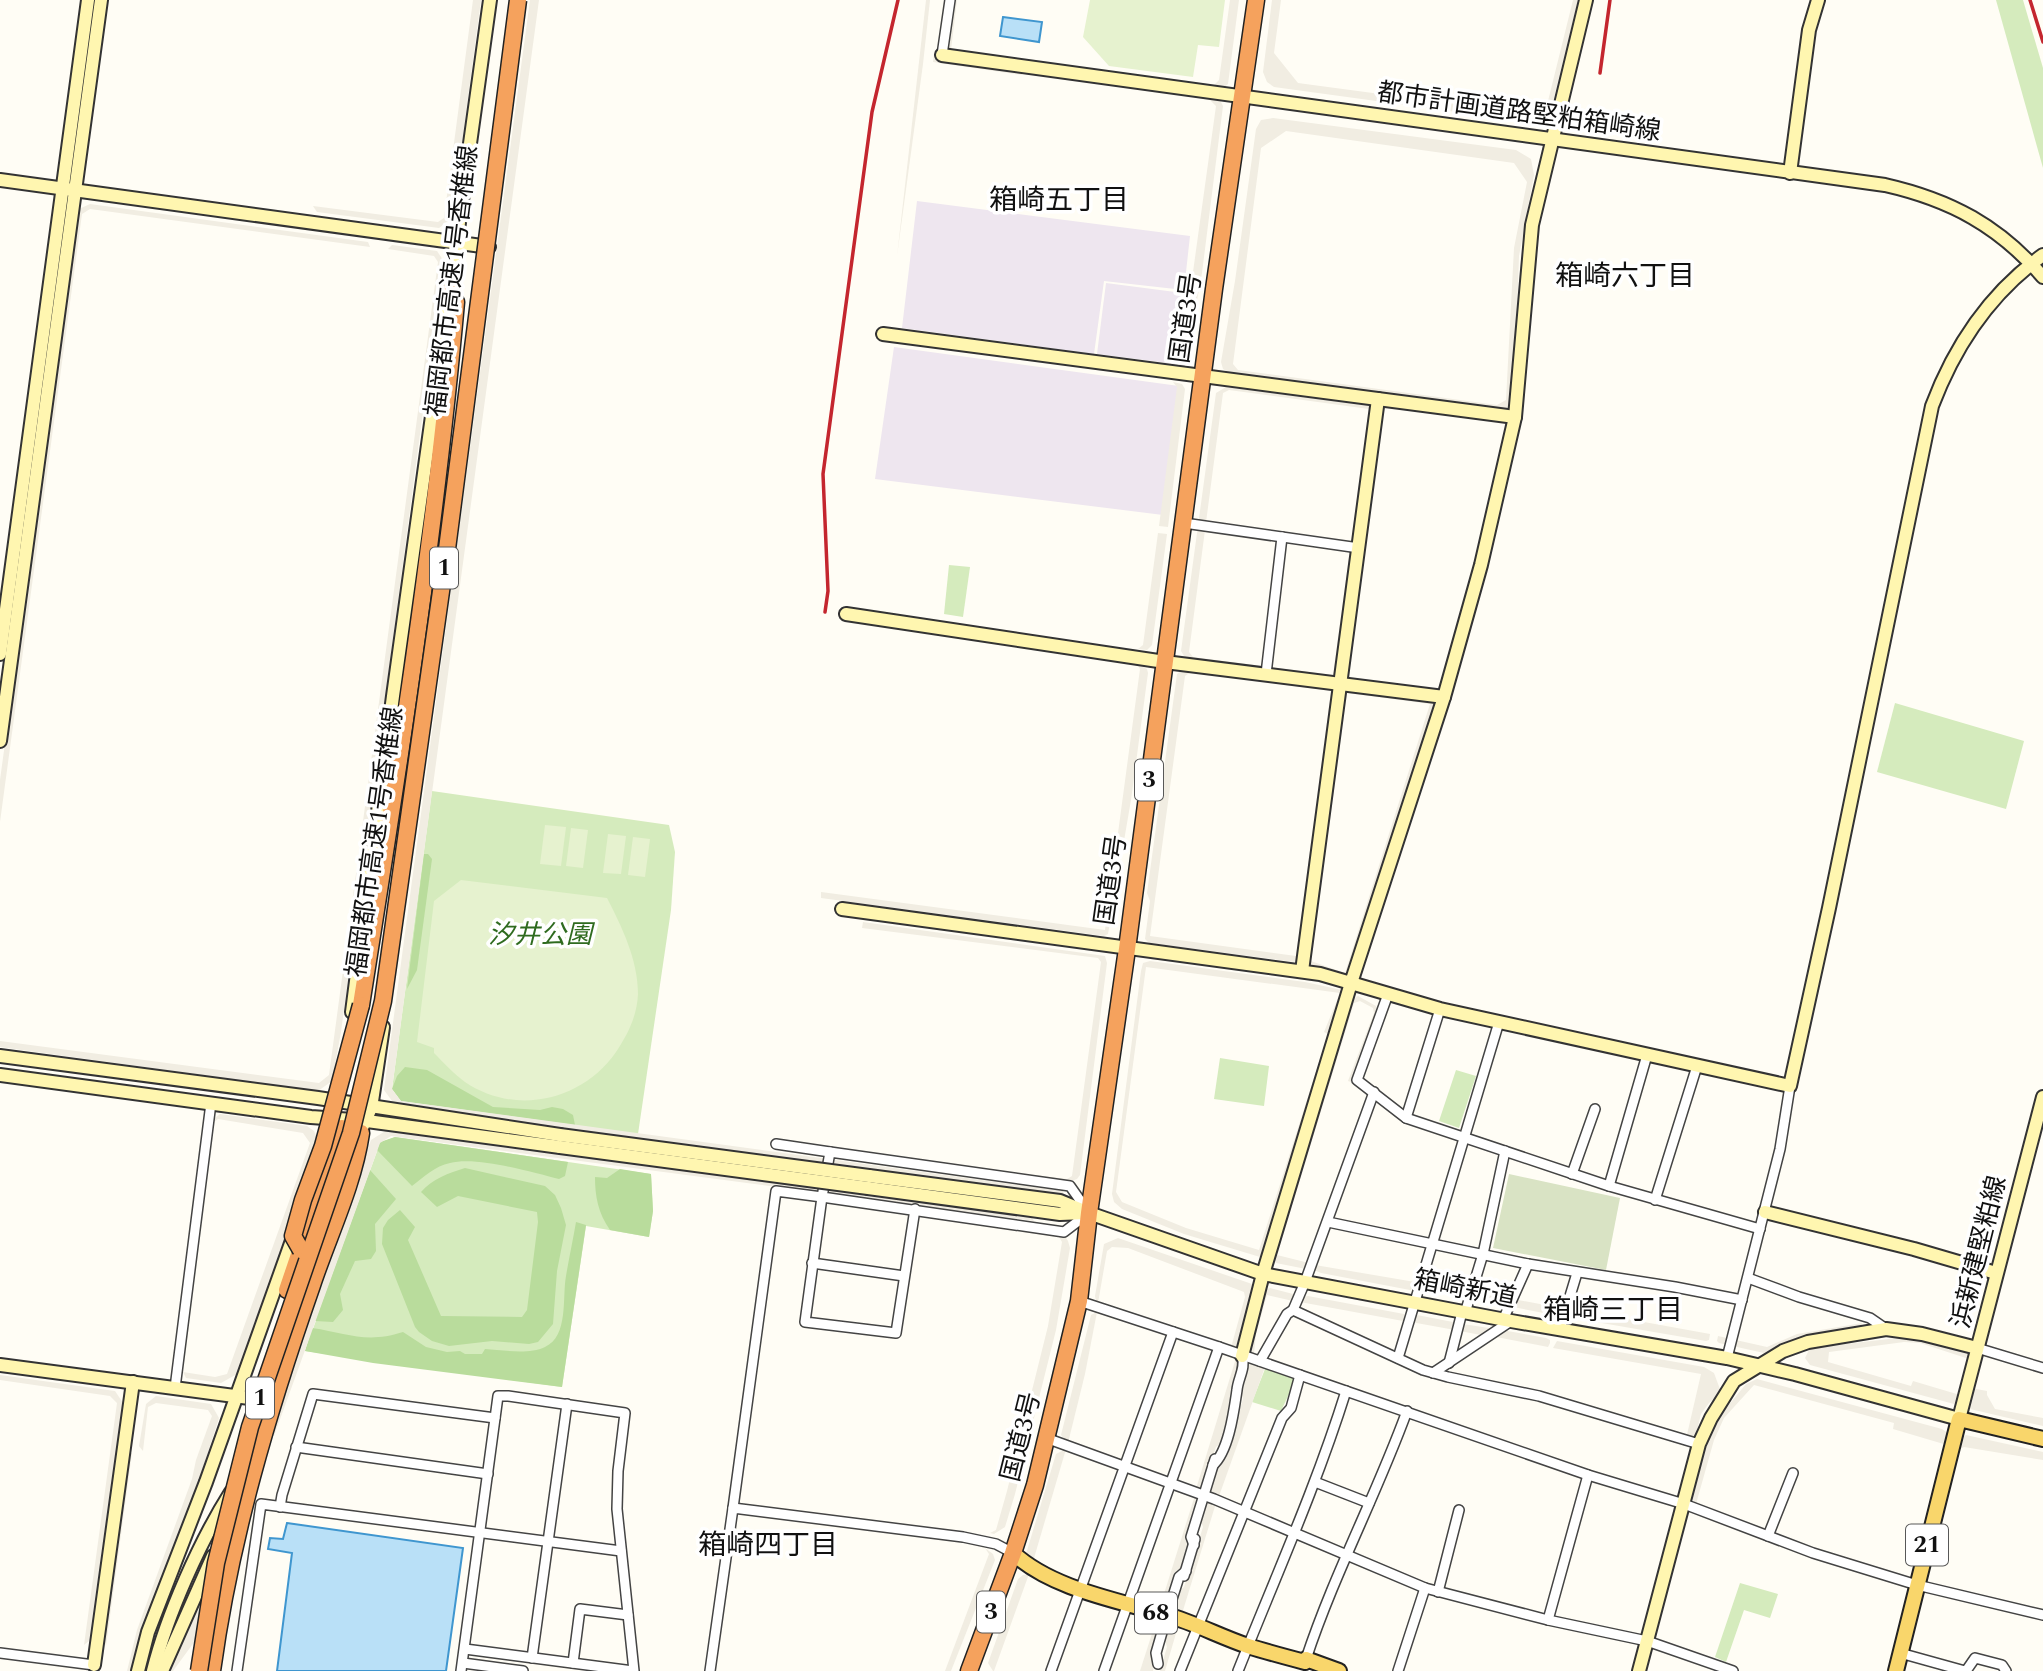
<svg xmlns="http://www.w3.org/2000/svg" width="2043" height="1671" viewBox="0 0 2043 1671" font-family="Spectral,'Noto Sans JP',serif">
<rect width="100%" height="100%" fill="#fffdf5"/>
<g fill="#eee6ef">
<polygon points="917,201 1190,236 1184,290 1104,281 1094,354 902,328"/>
<polygon points="1106,283 1183,293 1175,364 1097,354"/>
<polygon points="894,347 1179,386 1163,515 875,479"/>
</g>
<g fill="#d5ebbd">
<polygon points="1996,0 2023,0 2043,68 2043,168"/>
<polygon points="949,565 970,567 963,617 944,614"/>
<polygon points="1895,703 2024,741 2006,809 1877,772"/>
<polygon points="432,791 669,825 675,852 671,910 638,1134 401,1101 392,1089"/>
<polygon points="1220,1058 1269,1066 1264,1106 1214,1099"/>
<polygon points="1456,1070 1476,1076 1459,1128 1439,1121"/>
<polygon points="395,1137 651,1174 653,1211 649,1237 586,1226 562,1387 305,1351 380,1143"/>
<polygon points="1265,1369 1296,1379 1281,1411 1252,1402"/>
<polygon points="1740,1583 1778,1594 1770,1618 1744,1610 1726,1662 1715,1657"/>
</g>
<g fill="#b9dc9c">
<polygon points="424,854 428,854 432,859 417,970 407,989"/>
<polygon points="405,1067 427,1070 493,1107 540,1110 552,1107 563,1109 573,1115 575,1125 401,1101 392,1089 397,1076"/>
<path d="M395,1137l173,25 -3,14 -6,3c-28,-7 -82,-23 -109,-16 -15,3 -26,14 -38,23l-35,-36 3,-8z"/>
<path d="M465,1168l80,18 10,9 6,13 5,17 -9,46 -4,53 -15,18 -9,2 -37,-3 -43,5 -17,-5 -13,-9 -4,-5 -33,-83 1,-16 5,-8 12,-10 15,17 -7,13 33,76 81,1 5,-7 11,-88 -1,-10 -79,-16 -21,11 -16,-15c11,-13 28,-19 44,-24z"/>
<path d="M620,1169l31,5 2,37 -4,26 -39,-7c-12,-17 -15,-34 -15,-53l12,1z"/>
<polygon points="370,1170 396,1199 375,1224 376,1251 371,1259 355,1261 340,1294 343,1310 333,1322 315,1321"/>
<path d="M576,1222l10,3 -24,162 -189,-24 -68,-12 7,-23c35,5 54,16 91,4l23,15 21,5 13,-1 5,3h17l3,-5c18,1 43,6 60,-2 24,-11 17,-50 21,-71 3,-18 7,-36 10,-54z"/>
</g>
<polygon fill="#d9e3c4" points="1509,1174 1620,1198 1606,1270 1493,1248"/>
<g fill="#e6f2cf">
<polygon points="1090,0 1225,0 1219,47 1198,45 1193,77 1109,66 1083,37"/>
<polygon points="545,825 566,827 561,866 540,864"/>
<polygon points="571,828 588,830 583,868 566,866"/>
<polygon points="608,834 626,836 621,874 603,873"/>
<polygon points="633,837 650,839 645,877 628,875"/>
<path d="M461,880l146,18c15,29 31,62 31,96 -1,22 -10,40 -22,58 -34,49 -101,64 -151,30 -11,-8 -21,-19 -31,-29v-5l-17,-6 17,-141z"/>
</g>
<g fill="#f1ede2" fill-rule="evenodd">
<polygon points="473,0 481,0 452,218 439,228 317,212 313,206 438,222 444,218"/>
<polygon points="530,0 539,0 392,1089 401,1101 1063,1191 1063,1195 395,1105 384,1090"/>
<polygon points="926,0 930,0 923,64 897,256"/>
<polygon points="953,0 957,0 951,50 1214,85 1219,80 1230,0 1239,0 1228,84 1222,89 947,51"/>
<polygon points="1272,0 1281,0 1274,53 1298,83 1530,114 1548,101 1573,0 1578,0 1551,110 1540,121 1529,122 1274,87 1267,82 1263,72"/>
<polygon points="934,54 941,61 1021,72 1022,75 933,62"/>
<polygon points="1213,98 1220,100 1223,106 1202,273 1185,366 1176,368 1181,363 1193,272 1216,106 1210,100"/>
<path d="M1273,118l243,32 15,9 3,16 -15,81 -3,91 -6,60 -6,3 -274,-37 -7,-4 -2,-7 14,-81 21,-152 5,-9zM1286,131l228,32 13,19 -13,66 -8,152 -9,5 -259,-35 -5,-6 28,-216z"/>
<polygon points="90,204 368,242 370,247 90,209 82,214 0,822 0,780 77,213 79,209"/>
<polygon points="392,245 437,251 443,260 341,1032 332,1081 318,1091 0,1047 0,1041 319,1083 329,1075 438,262 434,256 388,249"/>
<polygon points="1173,382 1182,384 1185,389 1168,527 1159,526 1177,387"/>
<path d="M1226,387l146,19 -37,272 -149,-19 -5,-8 35,-258zM1229,390l140,19 -36,266 -140,-18 -4,-5 34,-259z"/>
<polygon points="1158,533 1167,534 1152,645 1147,650 1138,649 1143,645"/>
<polygon points="1137,664 1147,669 1148,673 1131,800 1108,934 1104,936 821,898 821,892 1105,930 1140,669"/>
<path d="M1184,668l150,20 -36,271 -4,3 -145,-19 -4,-4 5,-38 -3,-8 30,-219zM1191,672l140,19 -35,265 -146,-20 35,-260z"/>
<path d="M1345,691l88,11 1,2 -85,269 -4,3 -37,-13zM1347,693l83,11 -85,269 -34,-12z"/>
<polygon points="863,922 1105,956 1107,963 1080,1175 1077,1179 1069,1182 1035,1177 1035,1175 1067,1179 1072,1176 1101,962 1098,958 862,928"/>
<path d="M1150,961l155,21 37,8 -12,45 -70,222 -76,-23 -62,-25 -8,-7 -2,-8 29,-223 2,-8zM1146,967l194,26 -16,39 4,2 -69,216 -73,-22 -64,-26 -6,-10z"/>
<polygon points="1358,996 1376,1006 1378,1013 1351,1082 1348,1081 1374,1013 1373,1008 1360,1001 1354,1003 1277,1255 1309,1263 1306,1269 1276,1263 1273,1259 1351,1000"/>
<polygon points="220,1114 307,1126 314,1131 320,1145 237,1374 221,1383 186,1378 183,1372 215,1377 227,1374 310,1143 303,1133 218,1119 214,1122 215,1118"/>
<polygon points="387,1130 1031,1216 1034,1221 391,1136 380,1143 274,1436 258,1431 230,1542 220,1602 214,1615 173,1671 166,1671 232,1516 255,1430 253,1428 269,1376 352,1150 355,1148 357,1151 306,1287 315,1291 371,1140"/>
<polygon points="1024,1229 1064,1235 1068,1241 1070,1248 1056,1330 1015,1494 1005,1527 994,1534 990,1533 996,1530 1007,1491 1048,1326 1062,1242 1059,1237 1022,1232"/>
<polygon points="1118,1238 1252,1284 1251,1300 1238,1347 1228,1347 1232,1344 1245,1297 1244,1292 1128,1248 1112,1247 1107,1251 1098,1303 1096,1302 1095,1296 1104,1244"/>
<polygon points="1315,1265 1415,1282 1414,1288 1410,1290 1321,1273 1314,1270"/>
<polygon points="1423,1284 1465,1291 1464,1297 1421,1292"/>
<polygon points="1270,1288 1293,1294 1295,1297 1293,1301 1267,1295 1256,1334 1254,1354 1250,1352 1248,1347 1263,1291"/>
<polygon points="1471,1292 1507,1298 1502,1306 1472,1300"/>
<polygon points="1308,1296 1404,1314 1405,1318 1403,1321 1300,1302 1304,1297"/>
<polygon points="1513,1299 1561,1308 1559,1314 1554,1315 1513,1307"/>
<polygon points="1567,1308 1710,1334 1709,1340 1706,1341 1567,1317"/>
<polygon points="1097,1312 1085,1374 1068,1443 1061,1435 1091,1315"/>
<polygon points="1417,1315 1453,1322 1456,1324 1455,1330 1411,1322 1413,1316"/>
<polygon points="1862,1323 1860,1329 1782,1345 1764,1353 1719,1343 1717,1341 1718,1336 1767,1347 1797,1334"/>
<polygon points="1463,1324 1489,1328 1491,1330 1486,1336 1460,1331"/>
<polygon points="1502,1330 1546,1338 1550,1340 1550,1343 1548,1347 1491,1336"/>
<polygon points="1897,1338 1922,1339 1969,1352 1969,1359 1920,1343 1904,1342 1829,1352 1828,1362 1911,1386 1913,1381 1960,1395 1954,1404 1810,1365 1805,1358 1809,1350 1820,1347"/>
<polygon points="1557,1341 1704,1367 1714,1373 1721,1392 1709,1403 1701,1414 1695,1438 1693,1440 1686,1439 1701,1374 1553,1348"/>
<polygon points="1236,1358 1241,1366 1229,1404 1232,1414 1222,1442 1216,1447 1202,1488 1196,1489"/>
<polygon points="1253,1363 1265,1367 1218,1499 1209,1493 1218,1463 1222,1462 1243,1399 1240,1388 1247,1365"/>
<polygon points="0,1375 115,1391 123,1403 89,1641 84,1645 117,1403 110,1396 0,1380"/>
<polygon points="1757,1379 1942,1429 1949,1434 1947,1445 1893,1429 1894,1423 1754,1385 1724,1418 1714,1440 1696,1504 1691,1497 1707,1441 1718,1418 1746,1384"/>
<polygon points="1971,1388 1987,1391 1987,1395 1995,1409 2043,1418 2043,1426 1970,1409 1967,1407"/>
<polygon points="156,1396 211,1404 219,1418 199,1480 141,1634 131,1671 127,1671 137,1630 192,1479 196,1460 212,1416 208,1410 156,1403 148,1407 143,1451 139,1446 146,1404"/>
<polygon points="1966,1435 2043,1452 2043,1460 1964,1447 1956,1451 1959,1439"/>
<polygon points="1066,1449 1032,1565 1026,1559 1026,1554 1056,1454"/>
<polygon points="132,1453 106,1646 103,1638 127,1454"/>
<polygon points="1195,1495 1199,1500 1191,1546 1165,1610 1159,1610"/>
<polygon points="1210,1501 1216,1503 1181,1617 1175,1614 1174,1608 1179,1591 1184,1587 1203,1527 1200,1519 1204,1503"/>
<polygon points="985,1548 993,1554 995,1560 951,1671 945,1671 989,1554"/>
<polygon points="1029,1574 994,1671 993,1671 988,1663 1018,1579 1023,1575"/>
<polygon points="1157,1618 1162,1623 1153,1671 1140,1671"/>
<polygon points="1173,1622 1179,1623 1165,1671 1160,1671 1167,1647 1164,1637 1169,1624"/>
</g>
<g fill="#b9e0f7" stroke="#3f96cf" stroke-width="2">
<polygon points="1003,17 1042,22 1039,42 1000,36"/>
<polygon points="287,1523 463,1548 446,1671 277,1671 292,1553 268,1549 270,1538 283,1539"/>
</g>
<g fill="none" stroke-linecap="round" stroke-linejoin="round">
<defs>
<g id="street">
<polyline points="942,55 950,0"/>
<polyline points="1184,523 1359,548"/>
<polyline points="1266,674 1282,537"/>
<polyline points="1388,994 1357,1080 1406,1118 1609,1186 1760,1229"/>
<polyline points="1406,1118 1440,1009"/>
<polyline points="776,1144 830,1152"/>
<polygon points="830,1152 1070,1186 1089,1213 1064,1232 822,1197"/>
<polyline points="1572,1174 1595,1109"/>
<polyline points="1609,1186 1647,1055"/>
<polyline points="1655,1200 1697,1066"/>
<polyline points="1328,1222 1528,1264 1675,1287 1742,1300"/>
<polyline points="812,1263 904,1276"/>
<polyline points="1748,1278 1799,1297 1870,1318 1886,1329"/>
<polyline points="1079,1301 1219,1347 1588,1475 1684,1504 1813,1553 1917,1585 2043,1615"/>
<polyline points="1293,1310 1423,1370 1448,1377 1539,1396 1699,1444"/>
<polyline points="1465,1313 1483,1254 1505,1151"/>
<polyline points="1503,1320 1528,1264"/>
<polyline points="1560,1329 1577,1273"/>
<polyline points="1977,1348 2043,1368"/>
<polyline points="1398,1358 1499,1022"/>
<polyline points="1727,1358 1780,1149 1790,1086"/>
<polyline points="1260,1361 1287,1314 1293,1310 1305,1282 1374,1092"/>
<polyline points="1449,1363 1462,1312"/>
<polyline points="1433,1373 1511,1321"/>
<polyline points="175,1388 211,1103"/>
<polyline points="1046,1438 1214,1499 1425,1588 1548,1620 1647,1641 1733,1671"/>
<polyline points="296,1447 488,1474"/>
<path d="M1213,1465c16,-14 21,-55 24,-75 1,-12 9,-22 5,-34"/>
<polyline points="1315,1482 1369,1503"/>
<polyline points="280,1507 282,1495 313,1394 495,1418"/>
<polyline points="733,1508 776,1191 822,1197 805,1322 896,1333 915,1209"/>
<polyline points="1768,1536 1793,1473"/>
<polyline points="1194,1545 1191,1537 1215,1459"/>
<polyline points="1184,1576 1195,1539"/>
<polyline points="1438,1592 1459,1510"/>
<polyline points="1548,1620 1588,1475"/>
<polyline points="465,1649 633,1671"/>
<polyline points="0,1653 94,1665"/>
<polyline points="1900,1653 1965,1671"/>
<polyline points="532,1658 567,1404"/>
<path d="M1306,1659c28,-85 70,-163 101,-248"/>
<polyline points="463,1663 523,1671"/>
<polyline points="573,1663 580,1609 628,1615"/>
<polyline points="1158,1664 1156,1653 1167,1615 1179,1577 1186,1571"/>
<polyline points="237,1671 261,1504 621,1551"/>
<polyline points="461,1671 498,1396 508,1396 625,1413 618,1471 617,1509 634,1671"/>
<polyline points="710,1671 733,1508 963,1537 996,1544 1013,1553"/>
<polyline points="1051,1671 1173,1332"/>
<polyline points="1104,1671 1219,1347"/>
<polyline points="1180,1671 1282,1418 1291,1408 1300,1375"/>
<path d="M1238,1671c37,-93 78,-184 108,-280"/>
<polyline points="1398,1671 1425,1588"/>
<polyline points="1966,1671 1975,1658 2002,1665 2006,1671"/>
</g>
<g id="secondary">
<path d="M942,55l943,130c66,15 114,41 158,92"/>
<polyline points="1790,173 1809,30 1818,0"/>
<polyline points="0,180 489,247"/>
<polyline points="883,334 1515,417"/>
<polyline points="846,614 1165,662 1444,697"/>
<polyline points="0,654 88,0"/>
<polyline points="0,741 101,0"/>
<path d="M842,909l478,65 120,35 350,77 39,-178 103,-502c23,-61 58,-113 111,-151"/>
<polyline points="1302,971 1378,399"/>
<polyline points="352,1012 393,696 490,0"/>
<polyline points="0,1056 318,1098 560,1135"/>
<polyline points="0,1075 311,1117 367,1121 560,1147"/>
<polyline points="356,1141 371,1108 383,1027"/>
<polyline points="869,1176 1060,1201 1089,1213 1263,1274 1511,1321 1727,1358 1795,1374 1959,1419 2043,1097"/>
<polyline points="868,1188 1060,1214 1085,1213"/>
<polyline points="1765,1212 1914,1249 1996,1273"/>
<polyline points="1242,1356 1263,1274 1351,983 1444,697 1481,565 1515,417 1532,225 1586,0"/>
<polyline points="0,1365 257,1399"/>
<polyline points="94,1665 133,1382"/>
<polyline points="138,1671 148,1632 206,1482 295,1232"/>
<path d="M153,1671c14,-56 47,-130 78,-179"/>
<polyline points="162,1671 213,1556"/>
<polyline points="1639,1671 1699,1444 1711,1418 1734,1381 1783,1351 1808,1342 1886,1329 1922,1334 1977,1348"/>
</g>
<g id="primary">
<path d="M1013,1553c39,36 104,47 154,62 28,8 54,22 81,31 19,6 38,11 57,16l1,-3 33,12"/>
<polyline points="1896,1671 1959,1419 2043,1439"/>
</g>
<g id="highway">
<path d="M361,1005c37,-233 74,-467 95,-703l-7,-10"/>
<polyline points="287,1290 342,1128"/>
<path d="M212,1671c18,-132 56,-260 100,-386 17,-51 41,-99 49,-152"/>
<polyline points="969,1671 1013,1553 1035,1485 1079,1301 1089,1213 1127,949 1214,289 1256,0"/>
</g>
</defs>
<use href="#street" stroke="#444" stroke-width="12"/>
<use href="#secondary" stroke="#333" stroke-width="16"/>
<use href="#primary" stroke="#222" stroke-width="18"/>
<use href="#highway" stroke="#222" stroke-width="19"/>
<use href="#street" stroke="#fff" stroke-width="9"/>
<use href="#secondary" stroke="#fff6b0" stroke-width="12"/>
<use href="#primary" stroke="#f9d66b" stroke-width="14"/>
<use href="#highway" stroke="#f5a25d" stroke-width="16"/>
<g stroke="#c4262e" stroke-width="3.5">
<polyline points="2030,0 2043,42"/>
<polyline points="1600,73 1610,0"/>
<polyline points="825,612 828,591 823,474 872,112 898,0"/>
</g>
<defs>
<g id="secondary-bridge">
<polyline points="560,1135 869,1176"/>
<polyline points="560,1147 868,1188"/>
</g>
<g id="highway-bridge">
<polyline points="301,1250 293,1236 303,1200 323,1146 361,1005"/>
<polyline points="199,1671 216,1563 250,1427 351,1133 383,1001 447,549 518,0"/>
</g>
</defs>
<use href="#secondary-bridge" stroke="#333" stroke-width="16" stroke-linecap="butt"/>
<use href="#highway-bridge" stroke="#222" stroke-width="19" stroke-linecap="butt"/>
<use href="#secondary-bridge" stroke="#fff6b0" stroke-width="12"/>
<use href="#highway-bridge" stroke="#f5a25d" stroke-width="16"/>
</g>
<g text-anchor="middle" dominant-baseline="central" stroke-width="7" stroke-linejoin="round" paint-order="stroke">
<g fill="#fff" stroke="#585858" stroke-width="2">
<rect x="430" y="547.5" width="28" height="41" rx="5"/>
<rect x="1135" y="759.5" width="28" height="41" rx="5"/>
<rect x="246" y="1377.5" width="28" height="41" rx="5"/>
<rect x="1906" y="1524.5" width="42" height="41" rx="5"/>
<rect x="977" y="1591.5" width="28" height="41" rx="5"/>
<rect x="1135" y="1592.5" width="42" height="41" rx="5"/>
</g>
<g font-size="24" font-weight="bold" fill="#111">
<text x="444" y="568">1</text>
<text x="1149" y="780">3</text>
<text x="260" y="1398">1</text>
<text x="1927" y="1545">21</text>
<text x="991" y="1612">3</text>
<text x="1156" y="1613">68</text>
</g>
<g font-size="26" fill="#111" stroke="#fff">
<text transform="translate(1519 112) rotate(8)">都市計画道路堅粕箱崎線</text>
<text transform="translate(452 281) rotate(-83)">福岡都市高速1号香椎線</text>
<text transform="translate(1186 318) rotate(-82)">国道3号</text>
<text transform="translate(375 842) rotate(-82)">福岡都市高速1号香椎線</text>
<text transform="translate(1111 880) rotate(-82)">国道3号</text>
<text transform="translate(1979 1252) rotate(-76)">浜新建堅粕線</text>
<text transform="translate(1465 1289) rotate(11)">箱崎新道</text>
<text transform="translate(1021 1437) rotate(-76)">国道3号</text>
</g>
<g font-size="26" font-style="italic" fill="#2f6b1f" stroke="#fff">
<text x="540" y="935">汐井公園</text>
</g>
<g font-size="28" fill="#111" stroke="#fff">
<text x="1059" y="200">箱崎五丁目</text>
<text x="1625" y="276">箱崎六丁目</text>
<text x="1613" y="1310">箱崎三丁目</text>
<text x="768" y="1545">箱崎四丁目</text>
</g>
</g>
</svg>
